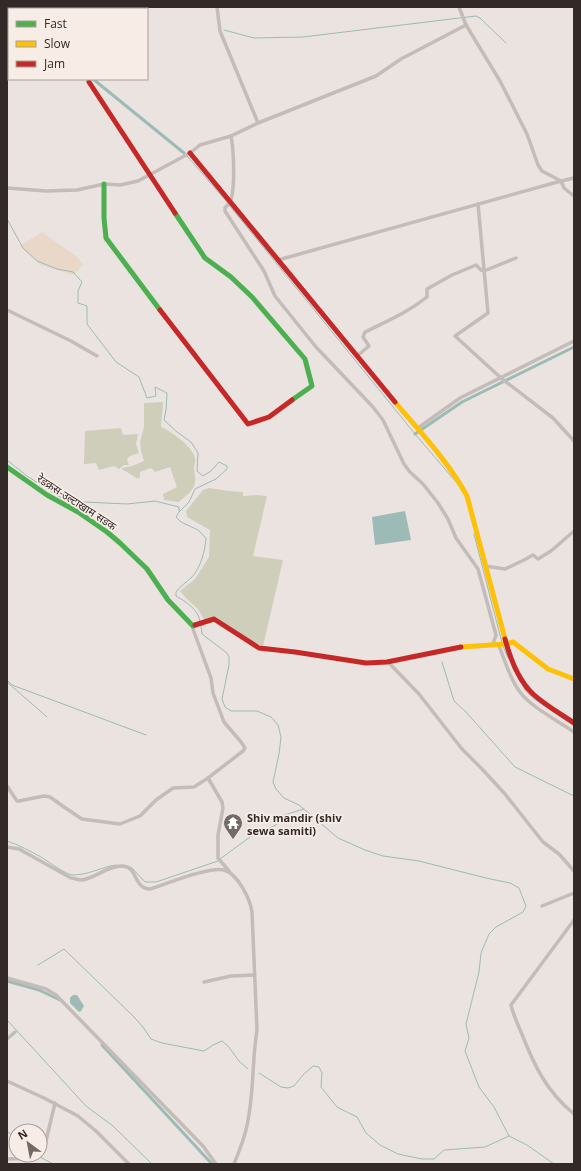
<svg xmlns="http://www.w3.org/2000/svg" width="581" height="1171" viewBox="0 0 581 1171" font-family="'Open Sans','Noto Sans Devanagari',sans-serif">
<rect width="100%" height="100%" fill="#eae3e0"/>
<g fill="#cecebb">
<path d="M163,402c0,8 -2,16 -2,25 10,4 32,20 34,31 1,3 -1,6 -1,9 0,7 3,12 0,19 -2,6 -10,11 -15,16l-15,-2 -1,-6 14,-7 -7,-20 -15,5 -4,-4 -11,4v5l-2,2 -16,-10v-1l10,-2 12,-5 -3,-10 -1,-9 4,-15v-24z"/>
<polygon points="121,428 123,435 138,434 136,444 139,453 130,456 127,459 129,465 124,465 119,469 114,466 99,470 96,463 84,464 85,431"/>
<polygon points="209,488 229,491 243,492 243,496 257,495 267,496 253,556 283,560 263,646 252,642 217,619 205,621 198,609 186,598 180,591 195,579 209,557 210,530 187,517 186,511 203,490"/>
</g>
<polygon fill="#e9d7c7" points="42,232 77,257 83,265 73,275 41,265 20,246"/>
<g fill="#9dbbb6">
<polygon points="405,511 411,540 375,545 372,517"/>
<polygon points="73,995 77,995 84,1006 81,1011 79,1012 70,1003 70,998"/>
</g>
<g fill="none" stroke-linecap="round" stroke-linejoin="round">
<g stroke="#9dbbb6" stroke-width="1">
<polyline points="224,30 254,38 303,37 476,16 480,18 506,43"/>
<polyline points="187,156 227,202"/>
<polyline points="229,205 415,434 456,482"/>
<path d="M7,219l16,29 14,13 20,8 16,3 9,10 -4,9v12l9,3v18l29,38 23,15 8,21 9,-2 -1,-9 12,6 -1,17 -2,10 13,12 14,10 7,11 -1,18 6,5 8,-5 8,-9 8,4v3l-11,10 -21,10 -6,13 -10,10 -3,5 5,5 17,8 8,8c-1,13 -5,29 -14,39 -5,5 -12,9 -16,15v4c10,6 22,13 24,25"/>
<polyline points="7,460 27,476 60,497 85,502 127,504 155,501 179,507 179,511"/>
<polyline points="474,534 502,643"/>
<polyline points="201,626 202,634 227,653 229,657 229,665 222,699 225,707 231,711 257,711 271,717 278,725 281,737 279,754 273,782 276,789 284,798 299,805 338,838 365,850 383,856 419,861 486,878 510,883 519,888 526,906 523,912 496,927 489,934 481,953 479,972 466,1024 469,1038 465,1051 479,1087 494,1107 509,1136 527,1145 554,1164"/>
<polyline points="503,646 508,658"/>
<polyline points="442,662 454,701 466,712 515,767 574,796"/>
<polyline points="512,666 525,690 534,699 574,726"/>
<polyline points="7,680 12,685 146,735"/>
<polyline points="7,682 47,717"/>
<path d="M7,841c12,4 23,10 34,16 7,4 25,18 32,18 16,0 28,-8 43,-10"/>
<polyline points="220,859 250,837 276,825 281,816 304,809"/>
<polyline points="131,867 145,882 156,882 218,861"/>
<polyline points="38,965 64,949 134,1017 143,1027 151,1039 162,1043 204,1051 213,1045 222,1041 228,1046 239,1061 248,1069"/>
<polyline points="7,1020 86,1106 113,1126 152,1164"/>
<polyline points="259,1073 281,1087 288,1088 294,1086 303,1075 313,1066 319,1067 322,1073 321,1087 337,1107 357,1117 366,1133 380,1145 398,1154 422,1159 434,1159 444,1150 485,1147 509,1136"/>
<polyline points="7,1131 16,1139"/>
<polyline points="40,1157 53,1164"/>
</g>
<g stroke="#9dbbb6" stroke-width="3">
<polyline points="7,12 9,13"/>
<polyline points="93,79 184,153"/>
<polyline points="415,434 462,402 574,347"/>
<polyline points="7,981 39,990 60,1000"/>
<polyline points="102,1045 212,1164"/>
</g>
<g stroke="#c3bcb9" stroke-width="3.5">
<polyline points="75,7 85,9 96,7"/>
<polyline points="217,7 220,31 258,123"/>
<polyline points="459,7 466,25 500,81 527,134 538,165 542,171 561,181 564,188 574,196"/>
<path d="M231,136c3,15 4,51 0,64 -1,3 -4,5 -6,8v3l39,60 11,25 41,51 57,60 10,13 21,44 6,8 13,12 15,19 10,16 8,19 22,31 18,66 -3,9"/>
<polyline points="7,188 46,191 77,190 104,184 120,185 138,181 190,153 200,145 231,136 258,123 376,76 401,59 466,25"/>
<polyline points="478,204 488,313 455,336 501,378 553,418 574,441"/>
<polyline points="278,260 561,181 574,178"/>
<polyline points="7,310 71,341 97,356"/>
<path d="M357,356l12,-10 -6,-9 2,-5c22,-11 42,-19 62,-35v-8l25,-14 24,-10 5,5 3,1 32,-13"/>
<polyline points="418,428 460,398 574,341"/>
<polyline points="485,566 505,569 524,560 533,555 538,559 551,551 574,531"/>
<polyline points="193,626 193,629 211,678 213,693 224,722 241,742 245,748 243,751 208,778 222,802 223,808 218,835 218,858 229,871"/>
<path d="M498,644c7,15 11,34 22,48 12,16 37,28 54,40"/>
<polyline points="388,662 419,694 462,749 482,769 505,794 543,842 559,854 574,871"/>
<polyline points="7,786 17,801 19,801 44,796 50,797 64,807 82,819 120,824 140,816 156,800 173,788 194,787 208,778"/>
<path d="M7,847l12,2 52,29c3,0 7,2 10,2 14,-1 27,-15 42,-14 15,1 10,22 27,23 16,-5 60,-23 74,-19 14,4 26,29 28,42l5,118c-5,30 -3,60 -9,90 -2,15 -8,29 -14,44"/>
<polyline points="542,906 574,893"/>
<path d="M574,920l-63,85c2,9 6,18 10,27 13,33 25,59 53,82"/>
<polyline points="7,978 46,989 56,995 203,1146 216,1164"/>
<polyline points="204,982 231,976 254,975"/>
<polyline points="7,1039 15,1032"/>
<polyline points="7,1081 44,1098 78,1116 97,1132 129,1164"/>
<polyline points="40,1154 45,1145 55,1103"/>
<polyline points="7,1159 37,1158 39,1155"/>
</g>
<g stroke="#4caf50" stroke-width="5">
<polyline points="104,184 104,218 106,238 160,310"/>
<polyline points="175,213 205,258 231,277 252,297 305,359 312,386 292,400"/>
<polyline points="7,467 47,495 78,512 107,532 120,543 147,569 168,600 193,626 195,625"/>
</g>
<g stroke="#ffc107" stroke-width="5">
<path d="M395,402c25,30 53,59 72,94l38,143"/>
<polyline points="461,647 506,644 513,642 548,669 574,679"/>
</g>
<g stroke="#c62828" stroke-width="5">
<polyline points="89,82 175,213"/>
<polyline points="190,153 395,402"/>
<polyline points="160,310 248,424 269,417 292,400"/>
<polyline points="195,625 214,619 259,648 295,652 366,663 387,662 461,647"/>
<path d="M505,639c5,19 13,41 28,55 12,11 28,20 41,29"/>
</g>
</g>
<defs>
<symbol id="temple-pin" viewBox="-11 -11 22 30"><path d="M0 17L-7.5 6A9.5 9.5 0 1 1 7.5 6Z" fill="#736a68" stroke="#f7ede6"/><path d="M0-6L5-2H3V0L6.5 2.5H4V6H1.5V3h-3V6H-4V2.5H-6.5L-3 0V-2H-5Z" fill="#fff"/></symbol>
</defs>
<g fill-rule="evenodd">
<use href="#temple-pin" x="222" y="812" width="22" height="30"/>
</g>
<g text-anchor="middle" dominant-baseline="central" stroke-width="3.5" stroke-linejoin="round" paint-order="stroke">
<g font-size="11" fill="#332927" stroke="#f7ede6">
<text transform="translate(77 502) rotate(33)">रेडक्रस-उल्टाखाम सडक</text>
</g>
<g font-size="11" font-weight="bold" fill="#332927" stroke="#f7ede6" text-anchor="start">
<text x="247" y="817">Shiv mandir (shiv<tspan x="247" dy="13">sewa samiti)</tspan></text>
</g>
</g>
<rect width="581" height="1171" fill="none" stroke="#332927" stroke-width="16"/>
<rect x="8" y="8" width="140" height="72" fill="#f7ede6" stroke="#a99f9a"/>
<rect x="16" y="21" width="20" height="6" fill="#4caf50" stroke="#a99f9a"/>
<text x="44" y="28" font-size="12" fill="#332927">Fast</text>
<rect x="16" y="41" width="20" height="6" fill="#ffc107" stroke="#a99f9a"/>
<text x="44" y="48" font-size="12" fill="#332927">Slow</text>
<rect x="16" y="61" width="20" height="6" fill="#c62828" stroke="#a99f9a"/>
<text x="44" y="68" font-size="12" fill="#332927">Jam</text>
<g transform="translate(28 1143) rotate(328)"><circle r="19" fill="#f7ede6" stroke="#a99f9a"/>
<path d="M0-3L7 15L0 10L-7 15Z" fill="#736a68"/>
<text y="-6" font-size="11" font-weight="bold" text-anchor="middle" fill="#332927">N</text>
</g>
</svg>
